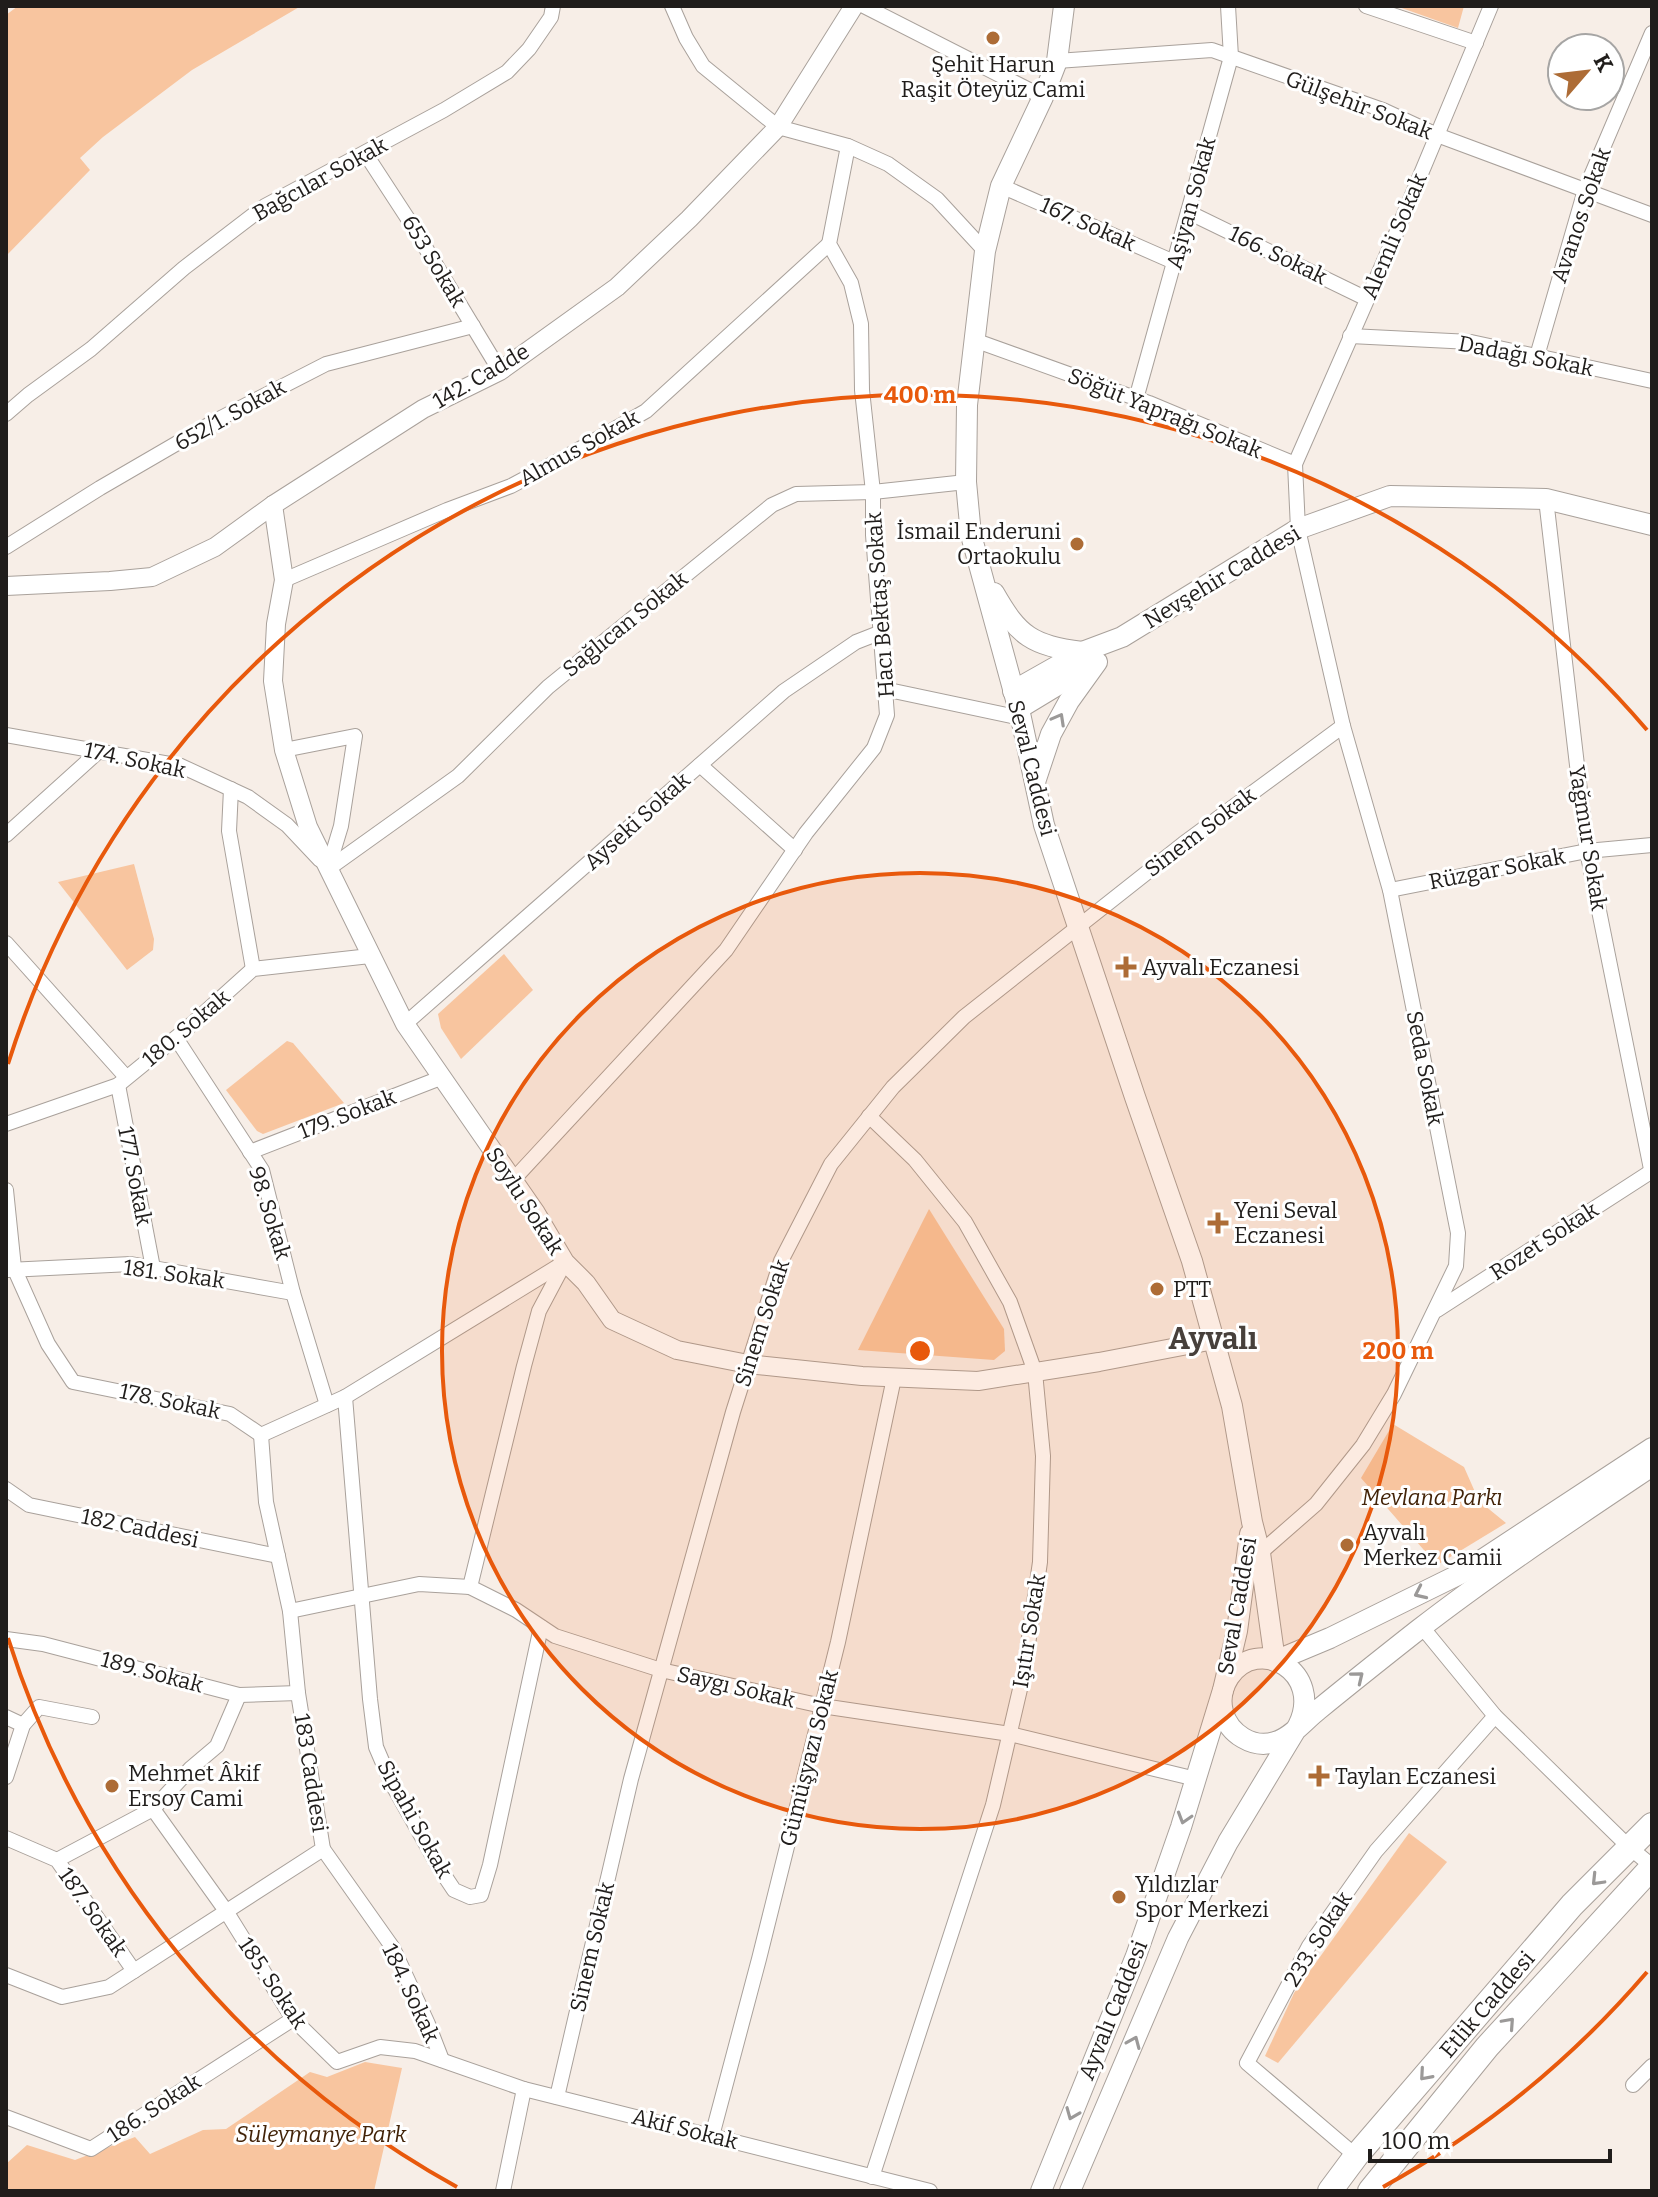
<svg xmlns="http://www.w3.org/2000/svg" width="1658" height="2197" viewBox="0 0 1658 2197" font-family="Bitter,serif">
<rect width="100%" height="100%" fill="#f7eee7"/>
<g fill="#f8c59f">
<polygon points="18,6 301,6 192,70 103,137 80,158 90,170 6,256 6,15"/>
<polygon points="1396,6 1464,6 1458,28"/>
<polygon points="134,864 154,939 153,950 127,970 58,882"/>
<polygon points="504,954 533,990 461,1059 441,1028 438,1014"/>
<polygon points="287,1041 293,1043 344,1103 263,1134 257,1131 226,1090"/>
<polygon points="929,1209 1004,1329 1005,1351 994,1360 858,1350"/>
<polygon points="1393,1424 1464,1467 1479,1501 1506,1523 1437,1565 1361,1478"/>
<polygon points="1409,1833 1447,1862 1278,2063 1265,2056 1294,1993"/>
<polygon points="365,2062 402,2068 374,2191 6,2191 6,2164 27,2145 75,2160 135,2137 150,2154 203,2130 226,2129 310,2072 327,2077"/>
</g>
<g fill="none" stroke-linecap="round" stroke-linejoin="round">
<defs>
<g id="minor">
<polyline points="672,6 686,38 703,66 778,127 848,146 888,164 937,199 985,251"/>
<polyline points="864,6 1043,97"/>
<polyline points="1366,6 1476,43"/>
<polyline points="1057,61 1212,50 1383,110 1437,135 1652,215"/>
<polyline points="365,153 410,222 500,371"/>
<polyline points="1001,186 1174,262"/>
<polyline points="1188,212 1367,299"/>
<polyline points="1350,336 1471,342 1652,381"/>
<polyline points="974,340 1149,403 1295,464 1298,529 1343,726 1390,890 1458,1233 1456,1266 1394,1394 1363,1445 1316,1504 1260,1553"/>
<polyline points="1537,356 1585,190 1652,33"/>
<polyline points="1136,399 1231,57 1228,6"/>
<polyline points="6,414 28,395 91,349 184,268 265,206 444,110 507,72 529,49 551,17 553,6"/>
<polyline points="1295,464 1395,236 1491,6"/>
<polyline points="1546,499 1587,851 1652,1174"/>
<polyline points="6,547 100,488 217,420 326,364 473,326"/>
<polyline points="284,580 447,510 511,486 571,454 646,411 829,244"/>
<polyline points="884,689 1021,718"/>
<polyline points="6,735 181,766 248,797 287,825 320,860"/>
<polyline points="284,750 355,736 341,826 328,869"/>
<polyline points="700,765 795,850"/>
<polyline points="231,789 229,831 253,969"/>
<polyline points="6,835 99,751"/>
<polyline points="328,869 458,776 548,687 772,505 796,494 873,492 966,482"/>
<polyline points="1390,890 1587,851 1652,845"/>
<polyline points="6,943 126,1077"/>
<polyline points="405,1024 784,691 856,642 879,633"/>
<polyline points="176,1038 262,1170 293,1293 327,1405"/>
<polyline points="118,1085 153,1268"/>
<polyline points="869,1116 915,1160 965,1222 1010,1302 1035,1372 1043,1456 1040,1562 1024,1672 993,1805 872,2177"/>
<polyline points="6,1124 118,1085 183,1032 253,969 370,956"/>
<polyline points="250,1152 443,1077"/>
<polyline points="513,1180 726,950 806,833 874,748 887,715 873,535 873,492 862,390 861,324 851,283 829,244 848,146"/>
<polyline points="6,1190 14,1268 48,1344 73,1382 230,1414 261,1435"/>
<polyline points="8,1270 131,1264 293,1293"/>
<polyline points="1437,1310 1652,1171"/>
<polyline points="345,1397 370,1699 376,1747 391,1782 440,1869 454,1890 470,1897 481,1895 490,1865 541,1627"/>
<polyline points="261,1435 345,1397 565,1262"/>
<polyline points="6,1489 29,1505 278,1556"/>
<polyline points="470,1587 524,1366 539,1311 565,1262"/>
<polyline points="290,1611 419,1584 470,1587 516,1610 555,1636 661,1670 822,1706 1010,1734 1196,1779"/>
<polyline points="1422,1627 1495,1716 1629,1847 1652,1866"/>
<polyline points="6,1639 43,1644 239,1695 298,1693"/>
<polyline points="6,1717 23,1725"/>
<polyline points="6,1777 23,1725 39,1707 92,1717"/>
<polyline points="153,1809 226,1911 293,2019 337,2062 380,2047 415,2051 524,2089 930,2191"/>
<polyline points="6,1838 57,1860 134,1971"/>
<polyline points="323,1849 393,1948 428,2024 442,2060"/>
<polyline points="57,1860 153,1809 191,1768 217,1746 239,1695"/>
<polyline points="6,1975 62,1997 109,1987 323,1849 298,1693 290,1611 266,1502 261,1435"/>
<polyline points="1633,2085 1652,2066"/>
<polyline points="557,2097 631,1779 733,1412 781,1261 831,1164 893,1087 964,1017 1183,844 1343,726"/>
<polyline points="6,2117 91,2149 293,2019"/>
<polyline points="712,2136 759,1959 838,1642 894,1378"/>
<polyline points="1356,2156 1247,2063 1309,1946 1376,1851 1495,1716"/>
<polyline points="503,2191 524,2089"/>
</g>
<g id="tertiary">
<polyline points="273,505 284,580 276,624 273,681 284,750 308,827 405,1024 536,1213 565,1262 586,1283 612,1320 677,1350 748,1364 862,1376 978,1381 1099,1362 1214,1340"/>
<polyline points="6,586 110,581 152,577 215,547 273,505 423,409 500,371 617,287 689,219 778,127 854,6"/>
</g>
<g id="secondary">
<polyline points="1064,6 1057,61 1043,97 1001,186 985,251 967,405 966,482 971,535 1021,718 1044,825 1135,1097 1192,1261 1232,1406 1252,1522 1260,1553 1275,1661"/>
<path d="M994,593c25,44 38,52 88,59"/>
<polyline points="1013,691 1082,652 1122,637 1298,529 1390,496 1546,499 1652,525"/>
<polyline points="1018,709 1089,666"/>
<polyline points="1035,782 1051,734 1069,701 1097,662"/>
<polyline points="1275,1661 1330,1638 1462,1573 1652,1448"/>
<polyline points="1041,2191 1136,1956 1181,1827 1223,1690 1237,1631 1250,1534"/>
<path d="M1070,2191l108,-253 50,-96 70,-116c27,-54 -40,-92 -69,-49 -7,11 -9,24 -6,35 6,22 30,37 52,30 16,-4 30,-22 43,-32 33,-27 67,-54 100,-80 75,-58 155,-111 234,-164"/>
</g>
<g id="primary">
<path id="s1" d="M1330,2191l26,-35 216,-251 80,-80"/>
<polyline points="1370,2191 1487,2047 1652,1867"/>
</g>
</defs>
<use href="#minor" stroke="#a9a19b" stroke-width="16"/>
<use href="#tertiary" stroke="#a9a19b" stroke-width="20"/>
<use href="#secondary" stroke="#a9a19b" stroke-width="22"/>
<use href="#primary" stroke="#a9a19b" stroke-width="26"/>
<use href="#minor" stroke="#fff" stroke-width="14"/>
<use href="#tertiary" stroke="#fff" stroke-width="18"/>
<use href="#secondary" stroke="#fff" stroke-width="20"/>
<use href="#primary" stroke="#fff" stroke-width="24"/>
</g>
<defs><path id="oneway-chevron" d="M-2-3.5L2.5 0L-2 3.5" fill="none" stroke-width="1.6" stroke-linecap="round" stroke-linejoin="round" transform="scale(2)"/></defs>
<g stroke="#9b9998">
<use href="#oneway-chevron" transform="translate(1059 719) rotate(-61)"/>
<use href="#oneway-chevron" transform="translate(1420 1593) rotate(155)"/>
<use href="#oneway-chevron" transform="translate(1358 1677) rotate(-39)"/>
<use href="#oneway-chevron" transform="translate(1184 1818) rotate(107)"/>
<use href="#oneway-chevron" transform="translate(1597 1880) rotate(134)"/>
<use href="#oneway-chevron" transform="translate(1509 2023) rotate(-48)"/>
<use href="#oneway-chevron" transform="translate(1134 2042) rotate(-67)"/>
<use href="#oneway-chevron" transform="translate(1425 2075) rotate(131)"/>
<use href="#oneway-chevron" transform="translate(1072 2114) rotate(112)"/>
</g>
<circle cx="920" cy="1351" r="478" fill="#e8590c" fill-opacity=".12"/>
<g fill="none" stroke="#e8590c" stroke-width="4">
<circle cx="920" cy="1351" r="478"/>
<path d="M1647 1972A956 956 0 0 1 1383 2187M457 2187A956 956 0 0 1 8 1638M8 1064A956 956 0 0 1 1647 730"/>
</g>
<g fill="#ad6c36" stroke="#fff" stroke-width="3">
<circle cx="993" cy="38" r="8"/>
<circle cx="1077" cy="544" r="8"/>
<path d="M1122 955h8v8h8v8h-8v8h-8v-8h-8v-8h8z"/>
<path d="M1214 1211h8v8h8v8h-8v8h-8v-8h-8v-8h8z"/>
<circle cx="1157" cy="1289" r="8"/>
<circle cx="1347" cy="1545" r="8"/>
<path d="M1315 1764h8v8h8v8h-8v8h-8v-8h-8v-8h8z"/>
<circle cx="112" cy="1786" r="8"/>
<circle cx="1119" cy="1897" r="8"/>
</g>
<g text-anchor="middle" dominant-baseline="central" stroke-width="6" stroke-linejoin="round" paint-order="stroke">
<g font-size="22" fill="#201d1b" stroke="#fff" text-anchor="start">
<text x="993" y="64" text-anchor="middle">Şehit Harun<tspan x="993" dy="25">Raşit Öteyüz Cami</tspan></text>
<text x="1061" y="531" text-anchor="end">İsmail Enderuni<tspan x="1061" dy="25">Ortaokulu</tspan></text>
<text x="1142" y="967">Ayvalı Eczanesi</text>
<text x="1234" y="1210">Yeni Seval<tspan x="1234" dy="25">Eczanesi</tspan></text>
<text x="1173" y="1289">PTT</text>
<text x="1363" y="1532">Ayvalı<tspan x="1363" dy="25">Merkez Camii</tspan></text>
<text x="128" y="1773">Mehmet Âkif<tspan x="128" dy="25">Ersoy Cami</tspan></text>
<text x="1335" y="1776">Taylan Eczanesi</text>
<text x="1135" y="1884">Yıldızlar<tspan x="1135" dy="25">Spor Merkezi</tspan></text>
</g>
<g font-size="22" fill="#201d1b" stroke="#fff">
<text transform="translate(1359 105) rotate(21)">Gülşehir Sokak</text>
<text transform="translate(320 179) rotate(-29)">Bağcılar Sokak</text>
<text transform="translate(1191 203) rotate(-75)">Aşiyan Sokak</text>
<text transform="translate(1581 215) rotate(-71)">Avanos Sokak</text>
<text transform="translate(1088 224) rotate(24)">167. Sokak</text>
<text transform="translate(1394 236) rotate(-67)">Alemli Sokak</text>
<text transform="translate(1278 255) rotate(26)">166. Sokak</text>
<text transform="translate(434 261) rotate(59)">653 Sokak</text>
<text transform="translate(1526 356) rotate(11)">Dadağı Sokak</text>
<text transform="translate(481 376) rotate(-30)">142. Cadde</text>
<text transform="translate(1165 413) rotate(22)">Söğüt Yaprağı Sokak</text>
<text transform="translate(230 415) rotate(-29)">652/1. Sokak</text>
<text transform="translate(579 448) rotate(-29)">Almus Sokak</text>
<text transform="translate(1222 577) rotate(-31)">Nevşehir Caddesi</text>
<text transform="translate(880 605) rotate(-94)">Hacı Bektaş Sokak</text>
<text transform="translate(625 624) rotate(-39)">Sağlıcan Sokak</text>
<text transform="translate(135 760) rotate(12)">174. Sokak</text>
<text transform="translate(1032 768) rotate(76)">Seval Caddesi</text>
<text transform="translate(637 821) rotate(-42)">Ayseki Sokak</text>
<text transform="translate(1200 832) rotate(-37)">Sinem Sokak</text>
<text transform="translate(1588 838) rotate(81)">Yağmur Sokak</text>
<text transform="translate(1497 869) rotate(-11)">Rüzgar Sokak</text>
<text transform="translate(186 1028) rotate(-40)">180. Sokak</text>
<text transform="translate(1425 1068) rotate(79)">Seda Sokak</text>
<text transform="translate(347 1114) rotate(-21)">179. Sokak</text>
<text transform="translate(135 1176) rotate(79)">177. Sokak</text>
<text transform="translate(525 1201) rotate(57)">Soylu Sokak</text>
<text transform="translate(270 1213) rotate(73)">98. Sokak</text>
<text transform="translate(1544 1241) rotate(-33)">Rozet Sokak</text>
<text transform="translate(174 1274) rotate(8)">181. Sokak</text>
<text transform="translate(762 1323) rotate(-72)">Sinem Sokak</text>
<text transform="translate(170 1401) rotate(12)">178. Sokak</text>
<text transform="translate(140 1528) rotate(12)">182 Caddesi</text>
<text transform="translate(1237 1606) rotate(-80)">Seval Caddesi</text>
<text transform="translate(1029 1631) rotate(-81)">Işıtır Sokak</text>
<text transform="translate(152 1672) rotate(15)">189. Sokak</text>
<text transform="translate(736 1687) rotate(13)">Saygı Sokak</text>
<text transform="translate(809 1758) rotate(-76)">Gümüşyazı Sokak</text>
<text transform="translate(311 1773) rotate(81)">183 Caddesi</text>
<text transform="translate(415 1819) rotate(61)">Sipahi Sokak</text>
<text transform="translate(93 1912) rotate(55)">187. Sokak</text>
<text transform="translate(1318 1939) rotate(-58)">233. Sokak</text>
<text transform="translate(592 1947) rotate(-77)">Sinem Sokak</text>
<text transform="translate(273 1983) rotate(56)">185. Sokak</text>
<text transform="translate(411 1993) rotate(65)">184. Sokak</text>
<text stroke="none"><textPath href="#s1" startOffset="244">Etlik Caddesi</textPath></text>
<text transform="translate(1113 2010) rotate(-68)">Ayvalı Caddesi</text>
<text transform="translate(154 2108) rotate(-33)">186. Sokak</text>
<text transform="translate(685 2129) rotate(14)">Akif Sokak</text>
</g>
<g font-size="22" font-style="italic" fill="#422308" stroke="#fff">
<text x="1432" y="1497">Mevlana Parkı</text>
<text x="321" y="2134">Süleymanye Park</text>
</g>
<g font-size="30" font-weight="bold" fill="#47403b" stroke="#fff">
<text x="1213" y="1339">Ayvalı</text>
</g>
</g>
<circle cx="920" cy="1351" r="12" fill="#e8590c" stroke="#fff" stroke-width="4"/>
<g font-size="24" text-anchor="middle" font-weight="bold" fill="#e8590c" stroke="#fff" stroke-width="6" stroke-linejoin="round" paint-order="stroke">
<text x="920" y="403">400 m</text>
<text x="1398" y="1359">200 m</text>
</g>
<rect width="1658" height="2197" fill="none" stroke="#201d1b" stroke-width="16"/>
<g transform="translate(1586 72) rotate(62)"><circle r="38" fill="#ffffff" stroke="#a6a5a4" stroke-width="2"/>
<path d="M0-6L14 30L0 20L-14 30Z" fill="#ad6c36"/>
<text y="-12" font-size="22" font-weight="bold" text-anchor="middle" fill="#201d1b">K</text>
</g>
<path d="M1370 2149v12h240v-12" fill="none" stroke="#201d1b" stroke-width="4"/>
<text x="1382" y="2149" font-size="24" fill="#201d1b" stroke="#ffffff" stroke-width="6" paint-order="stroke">100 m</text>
</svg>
